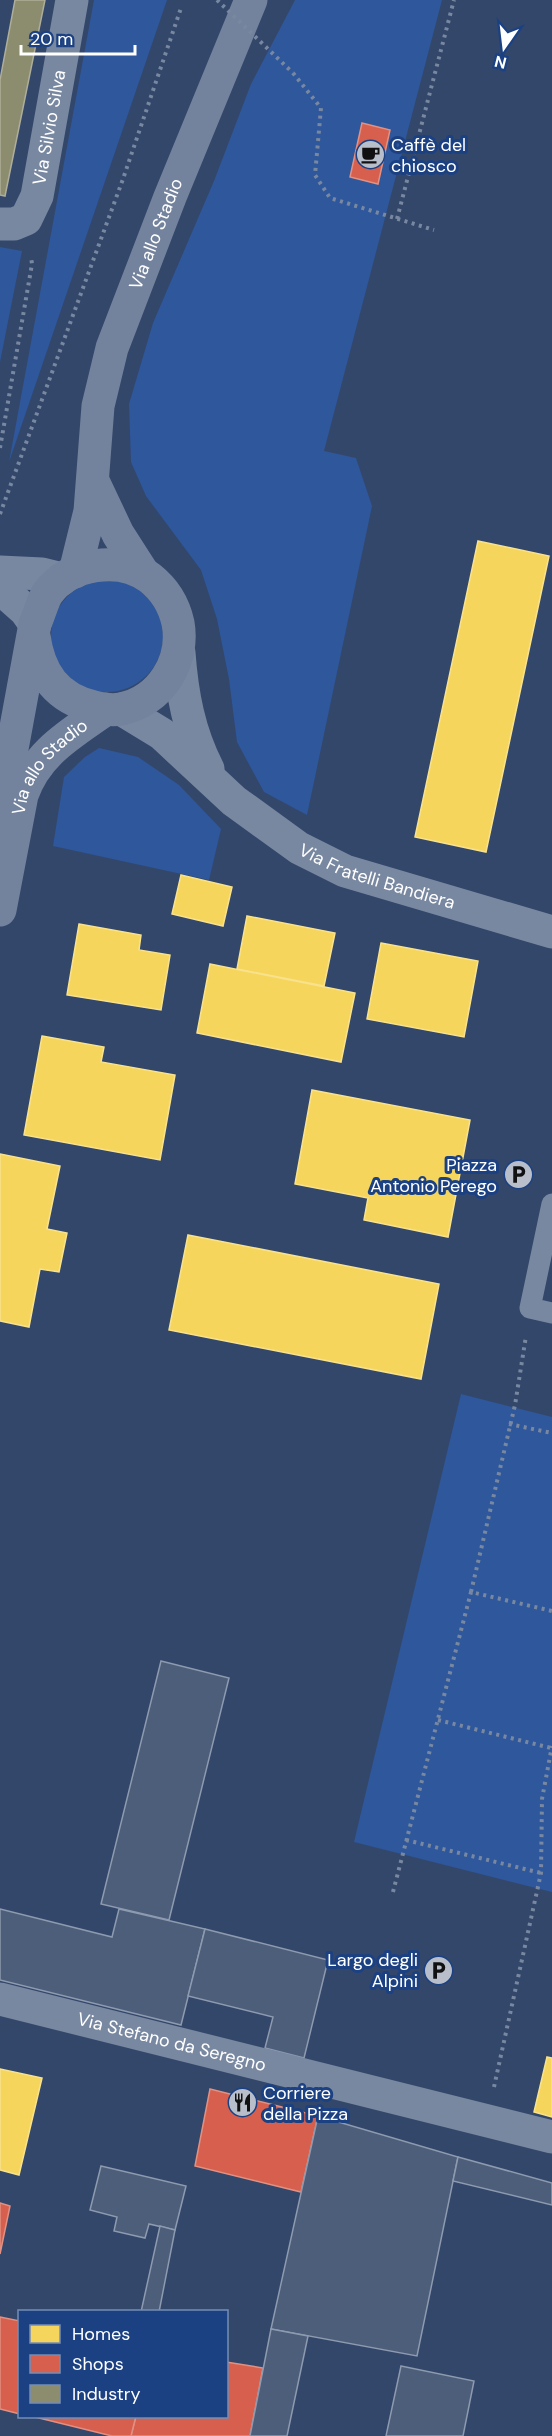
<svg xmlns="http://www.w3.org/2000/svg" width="552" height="2436" viewBox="0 0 552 2436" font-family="'DM Sans',sans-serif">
<rect width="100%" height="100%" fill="#33476b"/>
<g fill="#2f579b">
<polygon points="94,0 167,0 9,462"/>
<polygon points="295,0 442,0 324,451 356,458 372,506 307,815 264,792 237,742 229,679 217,619 201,570 146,496 131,462 129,404 153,323 214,181 251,84"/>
<polygon points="0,247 22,251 0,362"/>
<circle cx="107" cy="636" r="56"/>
<polygon points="99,748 138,757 179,785 221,829 209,880 53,846 64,777 85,757"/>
<polygon points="461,1394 552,1417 552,1892 354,1842"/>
</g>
<g fill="#f6d55c" stroke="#f9e28d" stroke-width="1.5">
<polygon points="478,541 549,556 486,852 415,837"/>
<polygon points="181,875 232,887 223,926 172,914"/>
<polygon points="247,916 335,933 324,986 237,969"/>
<polygon points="79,924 141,935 139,950 170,955 161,1010 67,995"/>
<polygon points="381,943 478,961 464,1037 367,1019"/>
<polygon points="210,964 355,993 341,1062 197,1033"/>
<polygon points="42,1036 104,1047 101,1062 175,1075 160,1160 24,1135"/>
<polygon points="312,1090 470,1120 448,1237 364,1220 368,1198 295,1184"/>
<polygon points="0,1154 60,1166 47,1229 67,1233 59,1272 40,1269 29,1327 0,1321"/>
<polygon points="188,1235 439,1284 421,1379 169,1330"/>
<polygon points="547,2057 552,2058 552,2117 534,2112"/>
<polygon points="0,2069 42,2078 19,2175 0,2170"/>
</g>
<g fill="#d6604d" stroke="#e29082" stroke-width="1.5">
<polygon points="362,123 390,130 378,184 350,177"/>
<polygon points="210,2089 318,2116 301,2192 195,2166"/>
<polygon points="0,2203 10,2206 0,2254"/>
<polygon points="0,2317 20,2321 20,2414 0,2409"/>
<polygon points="226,2362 263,2368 250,2436 131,2436 136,2416 226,2416"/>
<polygon points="31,2416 136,2416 131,2436 112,2436"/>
</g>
<polygon fill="#8c8c6e" stroke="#aeae9a" stroke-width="1.5" points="15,0 45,0 5,196 0,195 0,80"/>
<g fill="#4d5e7a" stroke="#8d9aaf" stroke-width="1.5">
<polygon points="161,1661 229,1678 169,1920 101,1904"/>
<polygon points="0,1909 112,1937 119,1909 205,1929 181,2025 0,1980"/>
<polygon points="205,1929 328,1960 304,2058 265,2048 273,2017 188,1996"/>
<polygon points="318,2116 458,2157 417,2356 271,2329"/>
<polygon points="458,2157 552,2183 552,2205 453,2181"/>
<polygon points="101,2166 186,2186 175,2230 149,2224 145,2238 114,2231 117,2217 90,2210"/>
<polygon points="160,2226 175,2230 159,2312 141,2312"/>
<polygon points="271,2329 308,2336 287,2436 250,2436"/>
<polygon points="401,2366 474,2381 463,2436 386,2436"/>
</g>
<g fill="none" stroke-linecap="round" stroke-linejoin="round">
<g stroke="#7988a1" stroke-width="4" stroke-dasharray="3 4.5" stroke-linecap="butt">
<polyline points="293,73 321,108 315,175 330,198 434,230"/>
<polyline points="397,219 454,0"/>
<polyline points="0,448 32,264 31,257"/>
<polyline points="0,514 123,179 181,8"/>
<polyline points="509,1424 552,1433"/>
<polyline points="471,1592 515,1405 526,1336"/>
<polyline points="438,1720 551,1748"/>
<polyline points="406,1840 541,1873"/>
<polyline points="393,1892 471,1592 552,1611"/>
<polyline points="494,2087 541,1873 542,1799 552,1746"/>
</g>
<polyline stroke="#7988a1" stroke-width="21" points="552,1204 530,1308 552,1313"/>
<g stroke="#7988a1" stroke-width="33">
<path id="s1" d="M0,224h14l12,-5 11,-23 35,-196"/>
<polyline points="0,572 42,574 62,579"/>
<polyline points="0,588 25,610 35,624"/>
<path d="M179,653c3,41 10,79 29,116"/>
<path id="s2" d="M121,709l41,25 72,67 65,47 46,23 207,61"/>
<path id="s3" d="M0,1999l552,138"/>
</g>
<g stroke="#74839d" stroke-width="33">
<polyline points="93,481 118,534 143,573"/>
<path id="s4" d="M75,572l15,-61 8,-105 14,-58 58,-151 81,-197"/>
<path d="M0,814l35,-190c4,-9 7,-21 12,-30 22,-31 73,-39 103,-16 14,11 24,27 28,45 7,38 -17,78 -57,86 -9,2 -19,0 -27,-2 -38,-9 -55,-34 -60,-71"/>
<path id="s5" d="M0,910l22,-115c15,-43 49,-61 84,-86"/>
</g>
<polyline stroke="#7988a1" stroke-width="4" stroke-dasharray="3 4.5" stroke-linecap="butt" points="217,0 293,73"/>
</g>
<defs>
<symbol id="cafe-disc" viewBox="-11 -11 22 22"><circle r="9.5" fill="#b8bfcb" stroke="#1b4183"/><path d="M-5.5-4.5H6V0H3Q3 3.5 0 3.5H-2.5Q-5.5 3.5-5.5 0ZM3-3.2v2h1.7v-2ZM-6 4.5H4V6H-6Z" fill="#111"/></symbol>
<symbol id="parking-disc" viewBox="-11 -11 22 22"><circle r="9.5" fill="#b8bfcb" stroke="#1b4183"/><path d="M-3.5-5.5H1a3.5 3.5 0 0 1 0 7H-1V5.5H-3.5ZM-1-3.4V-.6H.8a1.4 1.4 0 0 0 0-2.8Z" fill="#111"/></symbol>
<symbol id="restaurant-disc" viewBox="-11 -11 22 22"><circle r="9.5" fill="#b8bfcb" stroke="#1b4183"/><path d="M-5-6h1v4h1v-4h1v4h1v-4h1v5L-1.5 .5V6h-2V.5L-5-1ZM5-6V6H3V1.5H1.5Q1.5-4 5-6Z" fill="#111"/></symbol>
</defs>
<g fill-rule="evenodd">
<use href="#cafe-disc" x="354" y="138" width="33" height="33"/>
<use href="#parking-disc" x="502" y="1158" width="33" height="33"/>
<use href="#parking-disc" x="422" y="1954" width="33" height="33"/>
<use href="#restaurant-disc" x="226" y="2086" width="33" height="33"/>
</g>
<g text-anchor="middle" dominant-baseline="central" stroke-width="6" stroke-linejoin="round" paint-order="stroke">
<g font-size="18" fill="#fff" stroke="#1b4183">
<text stroke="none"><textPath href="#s1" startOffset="122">Via Silvio Silva</textPath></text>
<text stroke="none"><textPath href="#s4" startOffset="350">Via allo Stadio</textPath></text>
<text stroke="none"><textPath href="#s5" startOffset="156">Via allo Stadio</textPath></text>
<text stroke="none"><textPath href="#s2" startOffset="310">Via Fratelli Bandiera</textPath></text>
<text stroke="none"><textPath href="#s3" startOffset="177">Via Stefano da Seregno</textPath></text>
</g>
<g font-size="18" fill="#fff" stroke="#1b4183" text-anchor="start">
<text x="391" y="145">Caffè del<tspan x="391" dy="21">chiosco</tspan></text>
<text x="497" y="1165" text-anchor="end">Piazza<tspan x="497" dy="21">Antonio Perego</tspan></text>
<text x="418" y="1960" text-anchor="end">Largo degli<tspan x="418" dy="21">Alpini</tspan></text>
<text x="263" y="2093">Corriere<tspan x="263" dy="21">della Pizza</tspan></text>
</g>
</g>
<rect x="18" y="2310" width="210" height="108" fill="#1b4183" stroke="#768db5" stroke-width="1.5"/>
<rect x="30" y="2325" width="30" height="18" fill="#f6d55c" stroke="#768db5" stroke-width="1.5"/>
<text x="72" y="2340" font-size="18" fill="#ffffff">Homes</text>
<rect x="30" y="2355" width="30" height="18" fill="#d6604d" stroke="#768db5" stroke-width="1.5"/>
<text x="72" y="2370" font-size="18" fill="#ffffff">Shops</text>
<rect x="30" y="2385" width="30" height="18" fill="#8c8c6e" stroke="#768db5" stroke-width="1.5"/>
<text x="72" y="2400" font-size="18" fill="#ffffff">Industry</text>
<g transform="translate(504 48) rotate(194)" stroke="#1b4183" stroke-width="4.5" paint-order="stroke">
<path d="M0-4.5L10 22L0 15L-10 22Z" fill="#ffffff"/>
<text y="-9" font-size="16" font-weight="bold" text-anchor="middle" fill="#ffffff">N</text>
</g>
<path d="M21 45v9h114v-9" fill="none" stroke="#ffffff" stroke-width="3"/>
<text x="30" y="45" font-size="18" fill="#ffffff" stroke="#1b4183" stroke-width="4.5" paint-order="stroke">20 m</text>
</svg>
